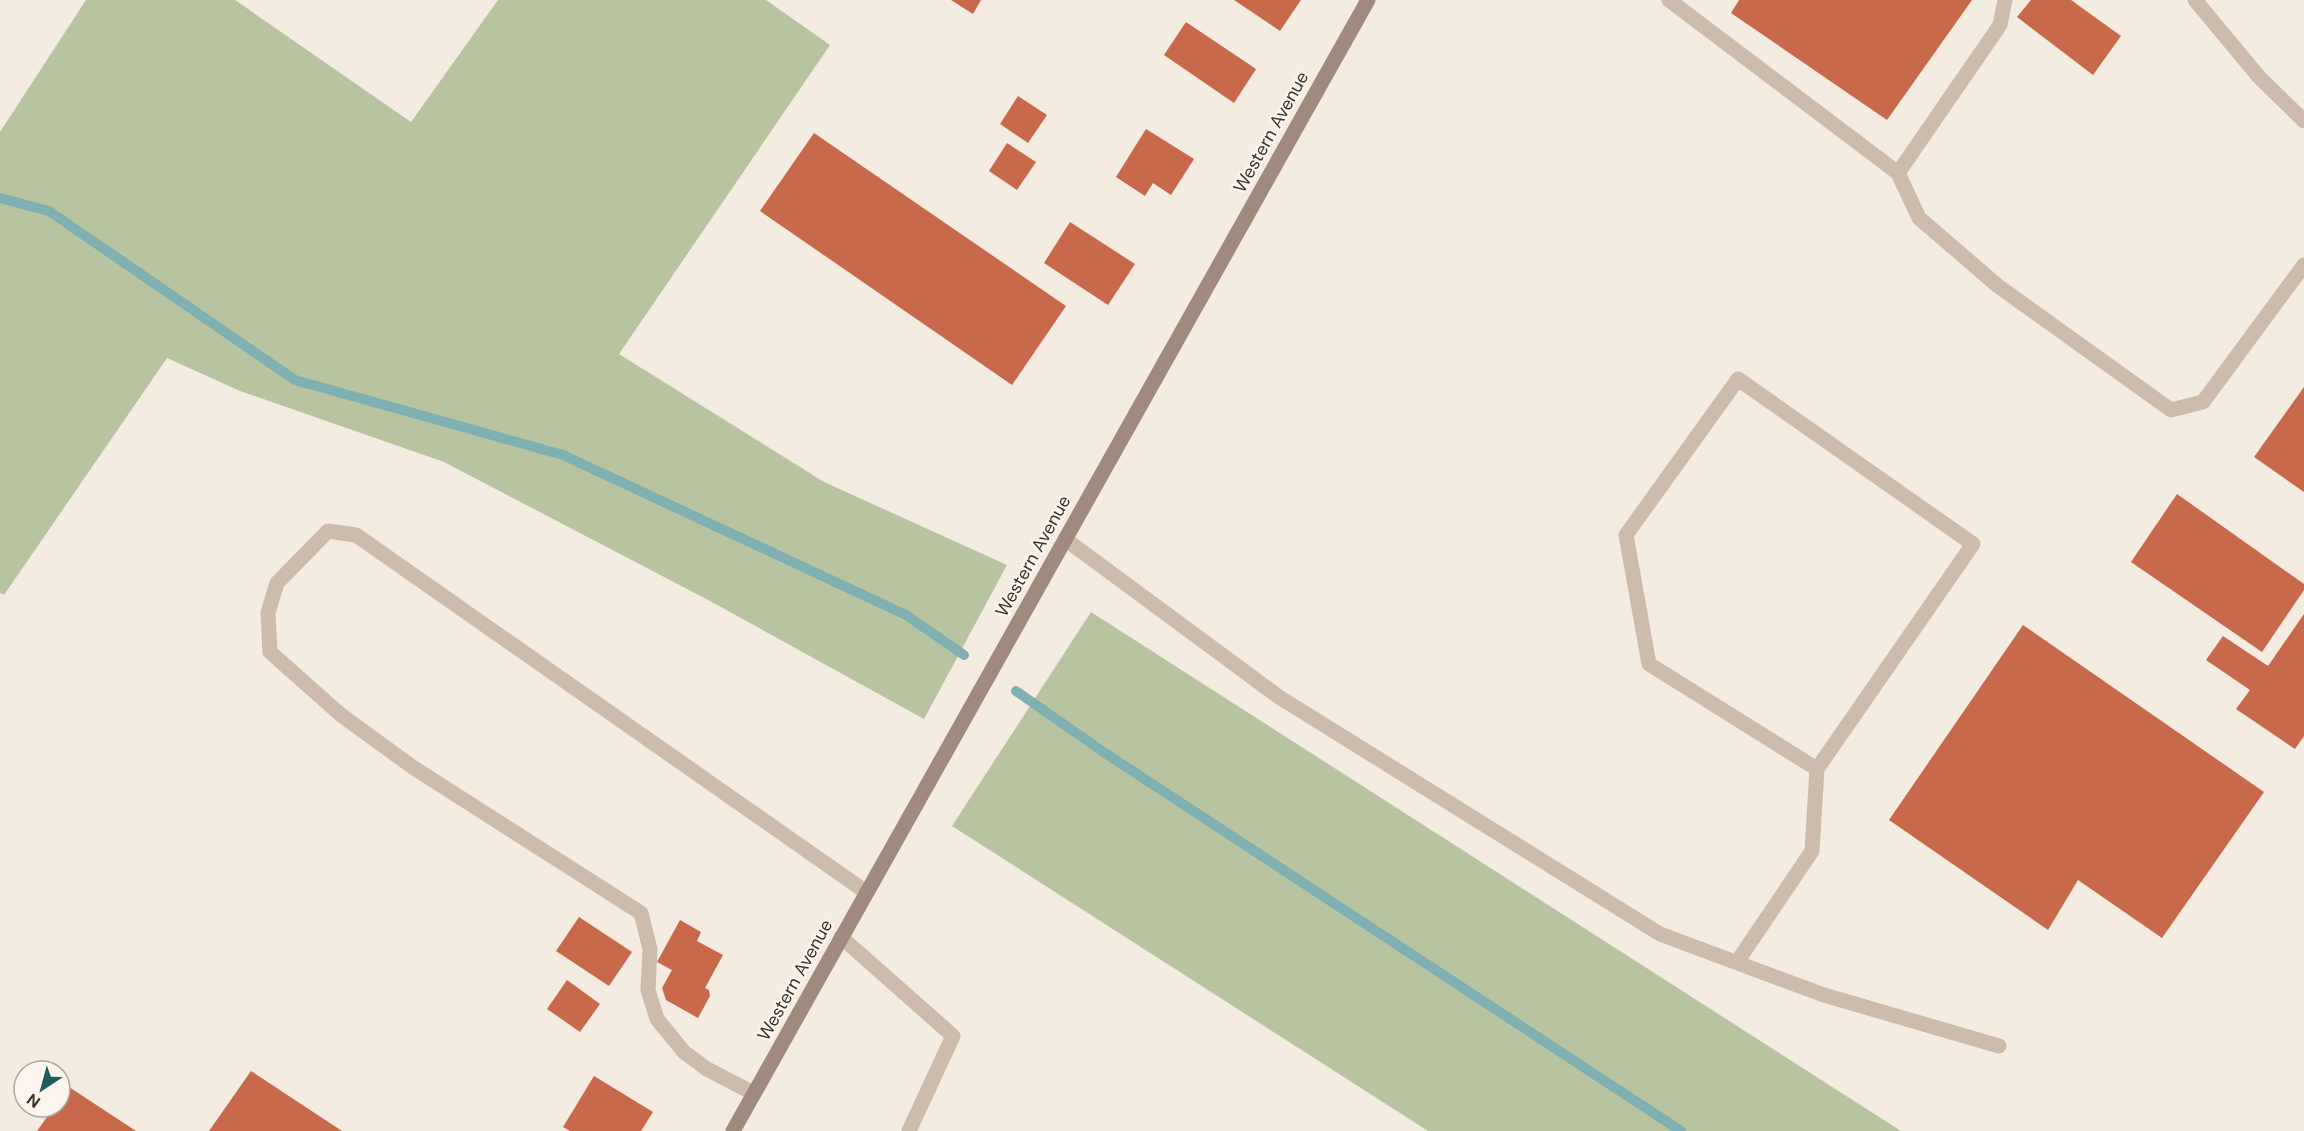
<svg xmlns="http://www.w3.org/2000/svg" width="2304" height="1131" viewBox="0 0 2304 1131" font-family="'DM Sans',sans-serif">
<rect width="100%" height="100%" fill="#f4ebe1"/>
<g fill="#b8c4a0">
<polygon points="86,0 235,0 411,122 498,0 766,0 830,45 619,354 824,482 1007,565 924,719 710,601 444,462 240,391 167,358 4,595 0,593 0,132"/>
<polygon points="1091,612 1901,1131 1428,1131 952,826"/>
</g>
<g fill="none" stroke-linecap="round" stroke-linejoin="round">
<g stroke="#7fb0b2" stroke-width="10">
<polyline points="0,198 49,211 295,380 563,455 906,615 964,655"/>
<polyline points="1016,691 1105,753 1681,1131"/>
</g>
</g>
<g fill="#c8694b">
<polygon points="951,0 981,0 973,14"/>
<polygon points="1234,0 1301,0 1280,31"/>
<polygon points="1739,0 1972,0 1887,120 1731,13"/>
<polygon points="2031,0 2071,0 2121,36 2093,75 2017,17"/>
<polygon points="1186,22 1256,69 1234,103 1164,55"/>
<polygon points="1018,96 1047,115 1028,143 1000,124"/>
<polygon points="1146,129 1194,159 1171,195 1153,183 1145,196 1116,177"/>
<polygon points="814,133 1066,306 1012,385 760,211"/>
<polygon points="1007,143 1036,162 1017,190 989,171"/>
<polygon points="1070,222 1135,264 1108,305 1044,263"/>
<polygon points="2304,387 2304,492 2254,457"/>
<polygon points="2177,494 2304,584 2304,590 2262,652 2131,562"/>
<polygon points="2304,614 2304,736 2295,749 2236,709 2250,690 2206,660 2223,636 2268,666"/>
<polygon points="2023,625 2264,792 2162,938 2078,880 2048,930 1889,820"/>
<polygon points="579,917 632,952 609,986 556,951"/>
<polygon points="680,920 701,932 697,941 723,955 705,988 709,990 710,996 698,1018 666,1000 662,988 672,970 657,962"/>
<polygon points="567,980 600,1004 580,1032 547,1009"/>
<polygon points="251,1071 342,1131 209,1131"/>
<polygon points="594,1076 653,1112 641,1131 570,1131 563,1127"/>
<polygon points="69,1087 136,1131 37,1131 54,1107 60,1107 60,1099"/>
</g>
<g fill="none" stroke-linecap="round" stroke-linejoin="round">
<g stroke="#cdbbac" stroke-width="15">
<polyline points="1669,0 1898,173 1919,218 1998,286 2171,410 2203,402 2304,265"/>
<polyline points="2195,0 2259,77 2304,121"/>
<polyline points="1898,173 2000,25 2005,0"/>
<polyline points="1065,539 1279,697 1660,934 1824,995 1999,1046"/>
<polyline points="841,937 953,1036 909,1131"/>
<polyline points="1737,962 1812,851 1817,769 1973,544 1738,379 1626,535 1649,664 1817,769"/>
</g>
<polyline stroke="#cdbbac" stroke-width="15" points="753,1093 707,1069 684,1052 657,1019 648,990 650,949 641,913 414,768 341,715 270,652 268,613 277,583 328,531 356,535 866,892"/>
<polyline stroke="#a18a7d" stroke-width="15" points="733,1131 1368,0"/>
</g>
<g text-anchor="middle" dominant-baseline="central" stroke-width="5" stroke-linejoin="round" paint-order="stroke">
<g font-size="18" fill="#3b302b" stroke="#fbf5ee">
<text transform="translate(1271 132) rotate(-61)">Western Avenue</text>
<text transform="translate(1033 556) rotate(-61)">Western Avenue</text>
<text transform="translate(795 980) rotate(-61)">Western Avenue</text>
</g>
</g>
<g transform="translate(42 1089) rotate(216)"><circle r="28" fill="#fbf5ee" stroke="#aea6a0" stroke-width="1.5"/>
<path d="M0-4.5L10 22L0 15L-10 22Z" fill="#1f5a5e"/>
<text y="-9" font-size="16" font-weight="bold" text-anchor="middle" fill="#3b302b">N</text>
</g>
</svg>
